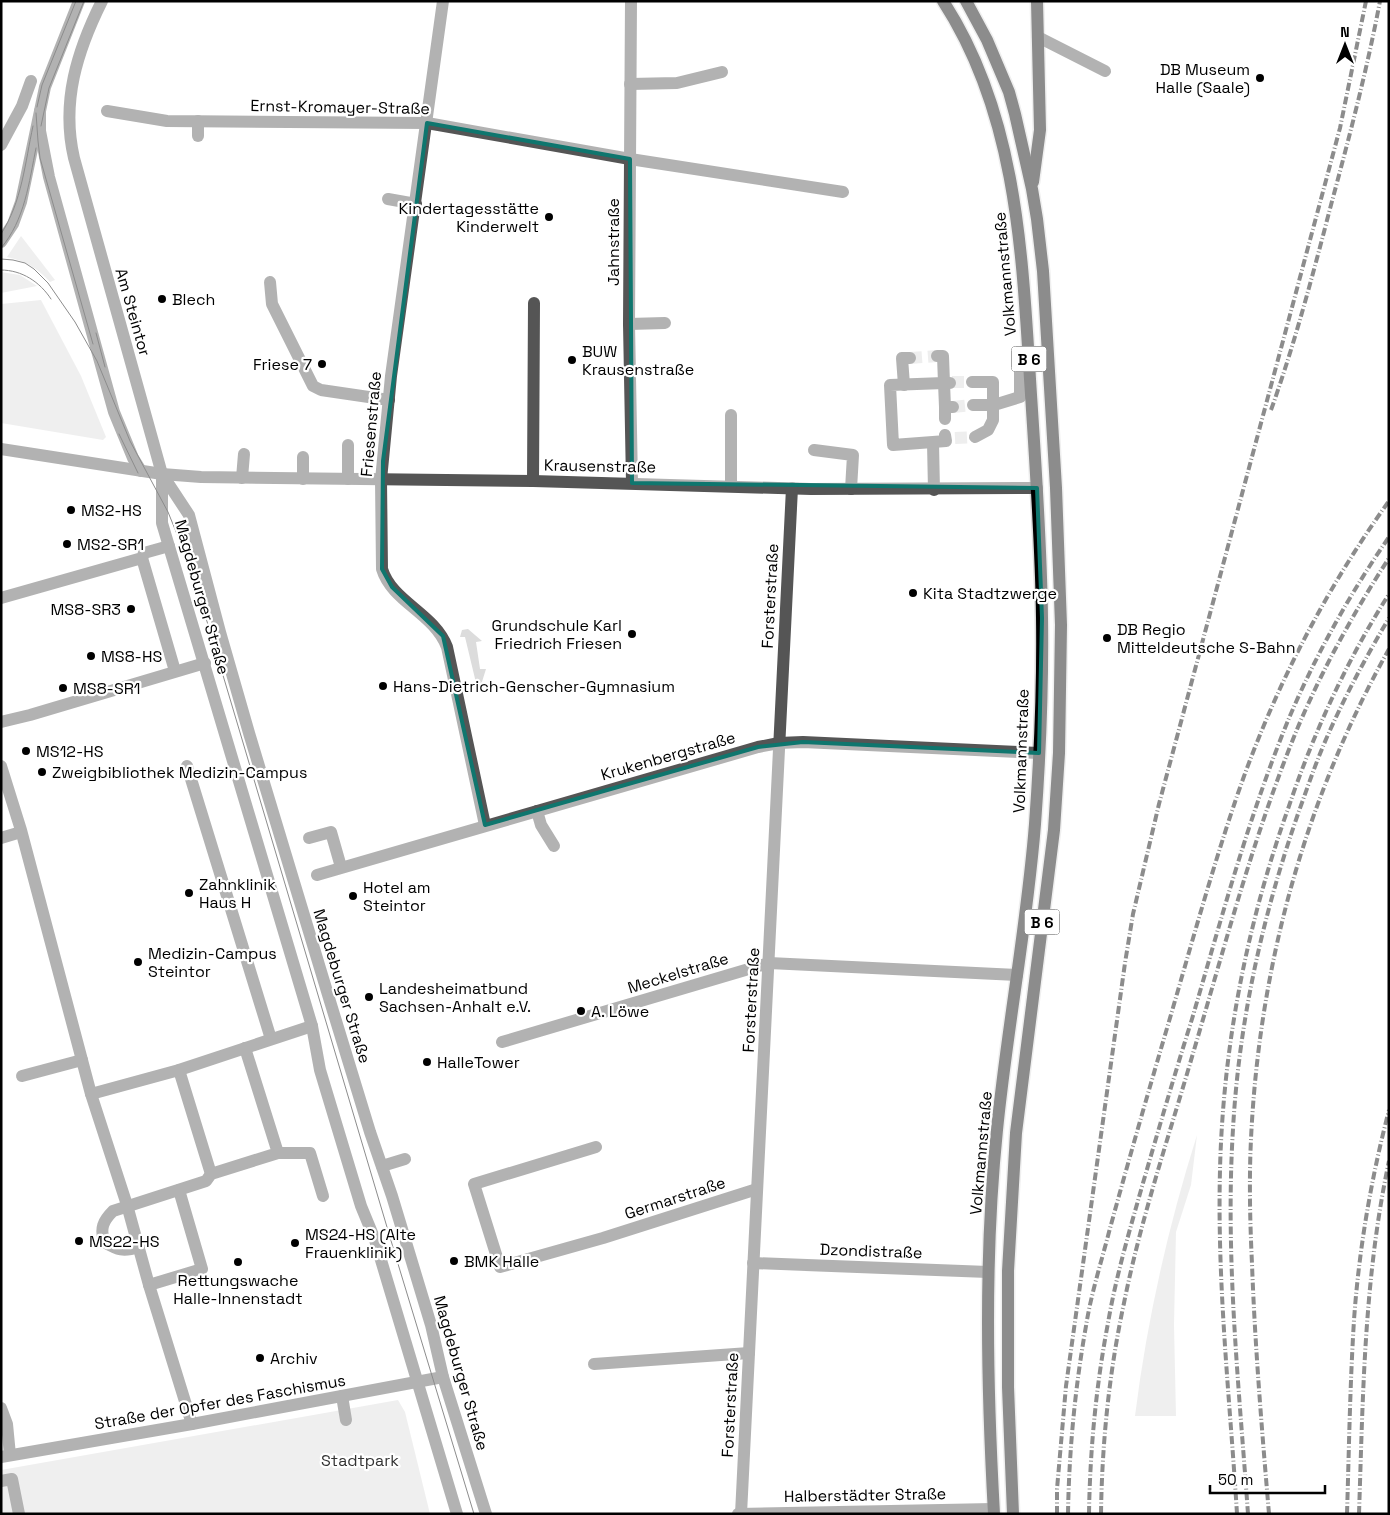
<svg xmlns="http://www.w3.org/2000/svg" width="1390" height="1515" viewBox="0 0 1390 1515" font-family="'Space Grotesk',sans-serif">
<rect width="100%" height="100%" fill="#fff"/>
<g fill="#dcdcdc">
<path d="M21,236l34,44 -5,2c-13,-14 -24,-21 -43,-25z"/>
<polygon points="1,272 20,275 37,286 1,293"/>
<polygon points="41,300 81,376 106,437 103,440 1,423 1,304"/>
<polygon points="468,629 482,641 476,642 480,669 486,669 481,685 477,687 465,637 460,637 462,630"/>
<path d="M1197,1135l-6,50 -15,47 -2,93 2,91h-41c12,-96 33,-189 62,-281z"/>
<polygon points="398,1400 405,1412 430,1514 1,1514 1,1470"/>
</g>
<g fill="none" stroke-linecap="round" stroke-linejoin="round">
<g stroke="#d9d9d9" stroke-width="12" stroke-dasharray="12 6" stroke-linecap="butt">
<polyline points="910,358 937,356"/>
<polyline points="952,382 972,382"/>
<polyline points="953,407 973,405"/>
<polyline points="955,438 975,437"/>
</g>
<defs>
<g id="major">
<path d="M943,1c73,112 79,249 87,378 5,79 11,159 12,238 1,69 -2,139 -7,207 -8,103 -28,204 -38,306 -13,127 -10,257 -3,384"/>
<polyline points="966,1 987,40 1009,92 1015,114 1032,189 1037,219 1043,271 1056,488 1061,625 1059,753 1054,830 1016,1133 1008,1271 1008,1387 1013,1514"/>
<polyline points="1033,182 1040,130 1037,1"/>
</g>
</defs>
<use href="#major" stroke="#dbdbdb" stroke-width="15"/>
<g stroke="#555" stroke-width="12">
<path d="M102,1c-25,50 -41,101 -28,157l88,316v49l150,503 8,44 41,136 14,34 82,274"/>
<path d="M443,1l-52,375 -10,104 1,89c10,33 52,44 65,78l38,178"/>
<polyline points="631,1 629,324 632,483"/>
<polyline points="1038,37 1105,71"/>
<polyline points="630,84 677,83 722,72"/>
<polyline points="40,111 40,131 49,177 114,412 133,458 141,471"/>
<polyline points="107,111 167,121 427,123 630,159 843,192"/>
<polyline points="198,121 198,136"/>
<polyline points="1,145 22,106 31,81"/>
<polyline points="388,199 416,204"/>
<polyline points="1,242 13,224 21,202 45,87 79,1"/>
<polyline points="270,282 272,304 313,386 321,390 389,400"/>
<polyline points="629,324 665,323"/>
<polyline points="937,356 943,356 944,383 890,385 893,445 946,441 945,435"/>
<polyline points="972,382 993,382 993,420 988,430 975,437"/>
<polyline points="904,385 902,358 910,358"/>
<polyline points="973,405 994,405 1020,397 1020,358 1028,354"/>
<polyline points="945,407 944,383 950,383"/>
<polyline points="945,419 945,407 953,407"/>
<polyline points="933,443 934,490"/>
<polyline points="348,445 348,479"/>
<polyline points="1,449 162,474 201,477 533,481 811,489 1037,488"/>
<polyline points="814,450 853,455 851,489"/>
<polyline points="303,457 303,479"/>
<polyline points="162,474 189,515 220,632 249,733 329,998 370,1132 392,1196 431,1325 443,1377 486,1514"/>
<polyline points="242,478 244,454"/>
<polyline points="533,481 534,303"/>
<polyline points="731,486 731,415"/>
<polyline points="142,558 175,671"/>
<polyline points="1,598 142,558 144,553 169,546"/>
<polyline points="1,722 30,715 205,663"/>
<polyline points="1,766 21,830 91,1094 127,1205 149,1285 192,1424"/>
<polyline points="187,766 271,1039"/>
<polyline points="537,811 541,825 554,846"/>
<polyline points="1,838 21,832"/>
<polyline points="309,838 331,832 341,867"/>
<polyline points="317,875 758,747 779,743 803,742 1039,753"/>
<polyline points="502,1042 769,963 1017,975"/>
<polyline points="179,1070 211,1174"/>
<polyline points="22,1076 82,1060"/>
<polyline points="91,1094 179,1070 312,1026"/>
<polyline points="596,1147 474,1184 500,1267 603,1238 757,1189"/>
<polyline points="278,1153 310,1153 323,1196"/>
<polyline points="382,1166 405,1159"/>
<path d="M139,1247c-16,5 -21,3 -35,-5 -4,-14 -1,-21 9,-31l93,-30 5,-7 67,-21 -33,-105"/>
<polyline points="753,1263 988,1272"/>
<polyline points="149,1285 202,1269 179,1190"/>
<polyline points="594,1364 749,1353"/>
<polyline points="342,1396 346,1420"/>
<polyline points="1,1408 7,1424 10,1455"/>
<polyline points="1,1457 192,1424 443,1377"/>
<polyline points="1,1481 12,1479 19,1514"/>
<polyline points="738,1514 993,1509"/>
<polyline points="741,1514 792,488"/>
</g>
<use href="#major" stroke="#000" stroke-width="12"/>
<g stroke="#000" stroke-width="1">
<polyline points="37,107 42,85 76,1"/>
<polyline points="36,113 38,141 40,158 93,344"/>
<polyline points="41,126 49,88 84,1"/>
<path d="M1,234c21,-32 24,-71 32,-108"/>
<path d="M1,248c24,-28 28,-66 35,-100"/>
<polyline points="1,259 13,260 25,263 34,269 48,283 75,322 97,361 130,441 168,512 192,571 395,1254 474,1514"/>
<path d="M1,270c21,0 39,12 50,29"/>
<polyline points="96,333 105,367"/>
<polyline points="119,434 138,473"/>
</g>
<g stroke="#000" stroke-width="4" stroke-dasharray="8 2.5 1 2.5" stroke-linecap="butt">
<path d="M1271,410c24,-67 42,-136 60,-205 18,-67 36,-135 49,-204"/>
<polyline points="1057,1514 1057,1489 1066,1386 1125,963 1133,914 1159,804 1340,128 1366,1"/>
<path d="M1068,1514c1,-63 7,-126 18,-188 5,-32 15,-63 23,-94 18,-66 37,-132 56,-197 23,-78 44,-156 70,-233 36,-107 88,-209 154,-301"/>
<path d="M1089,1514c1,-64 7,-128 19,-191 8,-47 22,-94 35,-140 16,-55 32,-110 49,-164 29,-99 56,-200 95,-296 27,-65 62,-128 102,-186"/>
<path d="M1101,1514c1,-71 8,-141 23,-211 17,-85 46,-170 70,-253 32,-108 61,-219 104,-323 25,-59 56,-115 91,-169"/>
<path d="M1237,1514c-7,-114 -20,-229 -17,-344 3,-125 27,-246 69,-364 25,-74 58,-146 100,-212"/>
<path d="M1248,1514c-9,-128 -23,-257 -15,-385 6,-109 30,-215 66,-318 9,-25 17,-49 28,-74 18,-41 39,-80 62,-119"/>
<path d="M1269,1514c-7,-83 -14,-167 -17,-250 -2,-42 -3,-84 -1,-125 8,-172 54,-340 138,-490"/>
<path d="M1347,1514c2,-65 3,-130 7,-194 5,-71 17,-141 35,-210"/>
<path d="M1359,1514c4,-119 5,-236 30,-353"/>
</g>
</g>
<path d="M0 0H1390V1515H0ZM427,123l203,36 2,324 405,5 5,130 -3,135 -236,-11 -45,5 -273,78 -42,-189 -51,-49 -10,-18 1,-108z" fill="#fff" fill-opacity=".55" fill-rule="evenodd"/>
<path fill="none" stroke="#0f766e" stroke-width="4" stroke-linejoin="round" d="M427,123l203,36 2,324 405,5 5,130 -3,135 -236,-11 -45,5 -273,78 -42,-189 -51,-49 -10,-18 1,-108z"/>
<g fill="#000" stroke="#fff" stroke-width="2">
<circle cx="1260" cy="78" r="5"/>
<circle cx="549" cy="217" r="5"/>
<circle cx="162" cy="299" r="5"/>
<circle cx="572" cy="360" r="5"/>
<circle cx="322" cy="364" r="5"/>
<circle cx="71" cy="510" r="5"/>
<circle cx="67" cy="544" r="5"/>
<circle cx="913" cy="593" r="5"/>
<circle cx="131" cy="609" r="5"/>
<circle cx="632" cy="634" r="5"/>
<circle cx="1107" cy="638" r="5"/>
<circle cx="91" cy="656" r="5"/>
<circle cx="383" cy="686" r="5"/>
<circle cx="63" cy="688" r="5"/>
<circle cx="26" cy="751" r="5"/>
<circle cx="42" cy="772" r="5"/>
<circle cx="189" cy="893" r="5"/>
<circle cx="353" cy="896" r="5"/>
<circle cx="138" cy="962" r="5"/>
<circle cx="369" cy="997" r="5"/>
<circle cx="581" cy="1011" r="5"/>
<circle cx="427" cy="1062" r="5"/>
<circle cx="79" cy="1241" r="5"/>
<circle cx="295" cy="1243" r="5"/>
<circle cx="454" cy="1261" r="5"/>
<circle cx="238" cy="1262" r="5"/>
<circle cx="260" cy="1358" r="5"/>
</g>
<g text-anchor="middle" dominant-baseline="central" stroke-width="4.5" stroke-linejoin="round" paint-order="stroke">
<g fill="#fff" stroke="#4c4c4c" stroke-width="1">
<rect x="1011.5" y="346.5" width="35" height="25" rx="4"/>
<rect x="1024.5" y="909.5" width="35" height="25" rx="4"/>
</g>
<g font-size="15" font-weight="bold" fill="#000">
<text x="1029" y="359">B 6</text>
<text x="1042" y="922">B 6</text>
</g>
<g font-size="16" fill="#000" stroke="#fff" text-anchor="start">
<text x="1250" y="69" text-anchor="end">DB Museum<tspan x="1250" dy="18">Halle (Saale)</tspan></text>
<text x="539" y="208" text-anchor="end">Kindertagesstätte<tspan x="539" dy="18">Kinderwelt</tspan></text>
<text x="172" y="299">Blech</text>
<text x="582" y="351">BUW<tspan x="582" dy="18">Krausenstraße</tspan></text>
<text x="312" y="364" text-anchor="end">Friese 7</text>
<text x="81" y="510">MS2-HS</text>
<text x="77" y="544">MS2-SR1</text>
<text x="923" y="593">Kita Stadtzwerge</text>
<text x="121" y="609" text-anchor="end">MS8-SR3</text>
<text x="622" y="625" text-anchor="end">Grundschule Karl<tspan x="622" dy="18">Friedrich Friesen</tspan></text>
<text x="1117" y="629">DB Regio<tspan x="1117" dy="18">Mitteldeutsche S-Bahn</tspan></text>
<text x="101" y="656">MS8-HS</text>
<text x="393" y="686">Hans-Dietrich-Genscher-Gymnasium</text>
<text x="73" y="688">MS8-SR1</text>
<text x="36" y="751">MS12-HS</text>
<text x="52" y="772">Zweigbibliothek Medizin-Campus</text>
<text x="199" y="884">Zahnklinik<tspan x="199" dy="18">Haus H</tspan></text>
<text x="363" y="887">Hotel am<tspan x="363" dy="18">Steintor</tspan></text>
<text x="148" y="953">Medizin-Campus<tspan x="148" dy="18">Steintor</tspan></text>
<text x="379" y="988">Landesheimatbund<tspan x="379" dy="18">Sachsen-Anhalt e.V.</tspan></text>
<text x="591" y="1011">A. Löwe</text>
<text x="437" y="1062">HalleTower</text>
<text x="305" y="1234">MS24-HS (Alte<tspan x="305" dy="18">Frauenklinik)</tspan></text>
<text x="89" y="1241">MS22-HS</text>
<text x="464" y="1261">BMK Halle</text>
<text x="238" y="1280" text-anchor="middle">Rettungswache<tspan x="238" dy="18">Halle-Innenstadt</tspan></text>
<text x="270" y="1358">Archiv</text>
</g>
<g font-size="16" fill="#000" stroke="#fff">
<text transform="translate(340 107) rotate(1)">Ernst-Kromayer-Straße</text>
<text transform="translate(613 242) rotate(-90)">Jahnstraße</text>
<text transform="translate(1005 274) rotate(-95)">Volkmannstraße</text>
<text transform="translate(133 312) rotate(74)">Am Steintor</text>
<text transform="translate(371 424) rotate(-85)">Friesenstraße</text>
<text transform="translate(600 466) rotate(1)">Krausenstraße</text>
<text transform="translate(770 596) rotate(-87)">Forsterstraße</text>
<text transform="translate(202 597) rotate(74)">Magdeburger Straße</text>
<text transform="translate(1021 751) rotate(-88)">Volkmannstraße</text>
<text transform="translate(668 756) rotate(-16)">Krukenbergstraße</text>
<text transform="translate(678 973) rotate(-17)">Meckelstraße</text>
<text transform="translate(342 986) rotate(73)">Magdeburger Straße</text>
<text transform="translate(751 1000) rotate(-87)">Forsterstraße</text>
<text transform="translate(981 1153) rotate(-85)">Volkmannstraße</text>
<text transform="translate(675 1198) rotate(-18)">Germarstraße</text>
<text transform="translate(871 1251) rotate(2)">Dzondistraße</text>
<text transform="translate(461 1373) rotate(74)">Magdeburger Straße</text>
<text transform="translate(220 1402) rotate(-10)">Straße der Opfer des Faschismus</text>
<text transform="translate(730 1405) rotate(-87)">Forsterstraße</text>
<text transform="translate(865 1495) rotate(-1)">Halberstädter Straße</text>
</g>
<g font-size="16" fill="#333" stroke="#fff">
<text x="360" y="1460">Stadtpark</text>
</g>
</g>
<rect width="1390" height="1515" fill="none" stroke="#000000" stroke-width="5"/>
<g transform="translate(1345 45)" stroke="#ffffff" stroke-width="4" paint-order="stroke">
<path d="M0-4L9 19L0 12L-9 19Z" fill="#000000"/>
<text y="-8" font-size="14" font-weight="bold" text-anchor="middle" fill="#000000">N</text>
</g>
<path d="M1210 1485v8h115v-8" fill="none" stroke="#000000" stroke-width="2.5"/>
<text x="1218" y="1485" font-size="15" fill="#000000" stroke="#ffffff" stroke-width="4" paint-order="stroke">50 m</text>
</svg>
